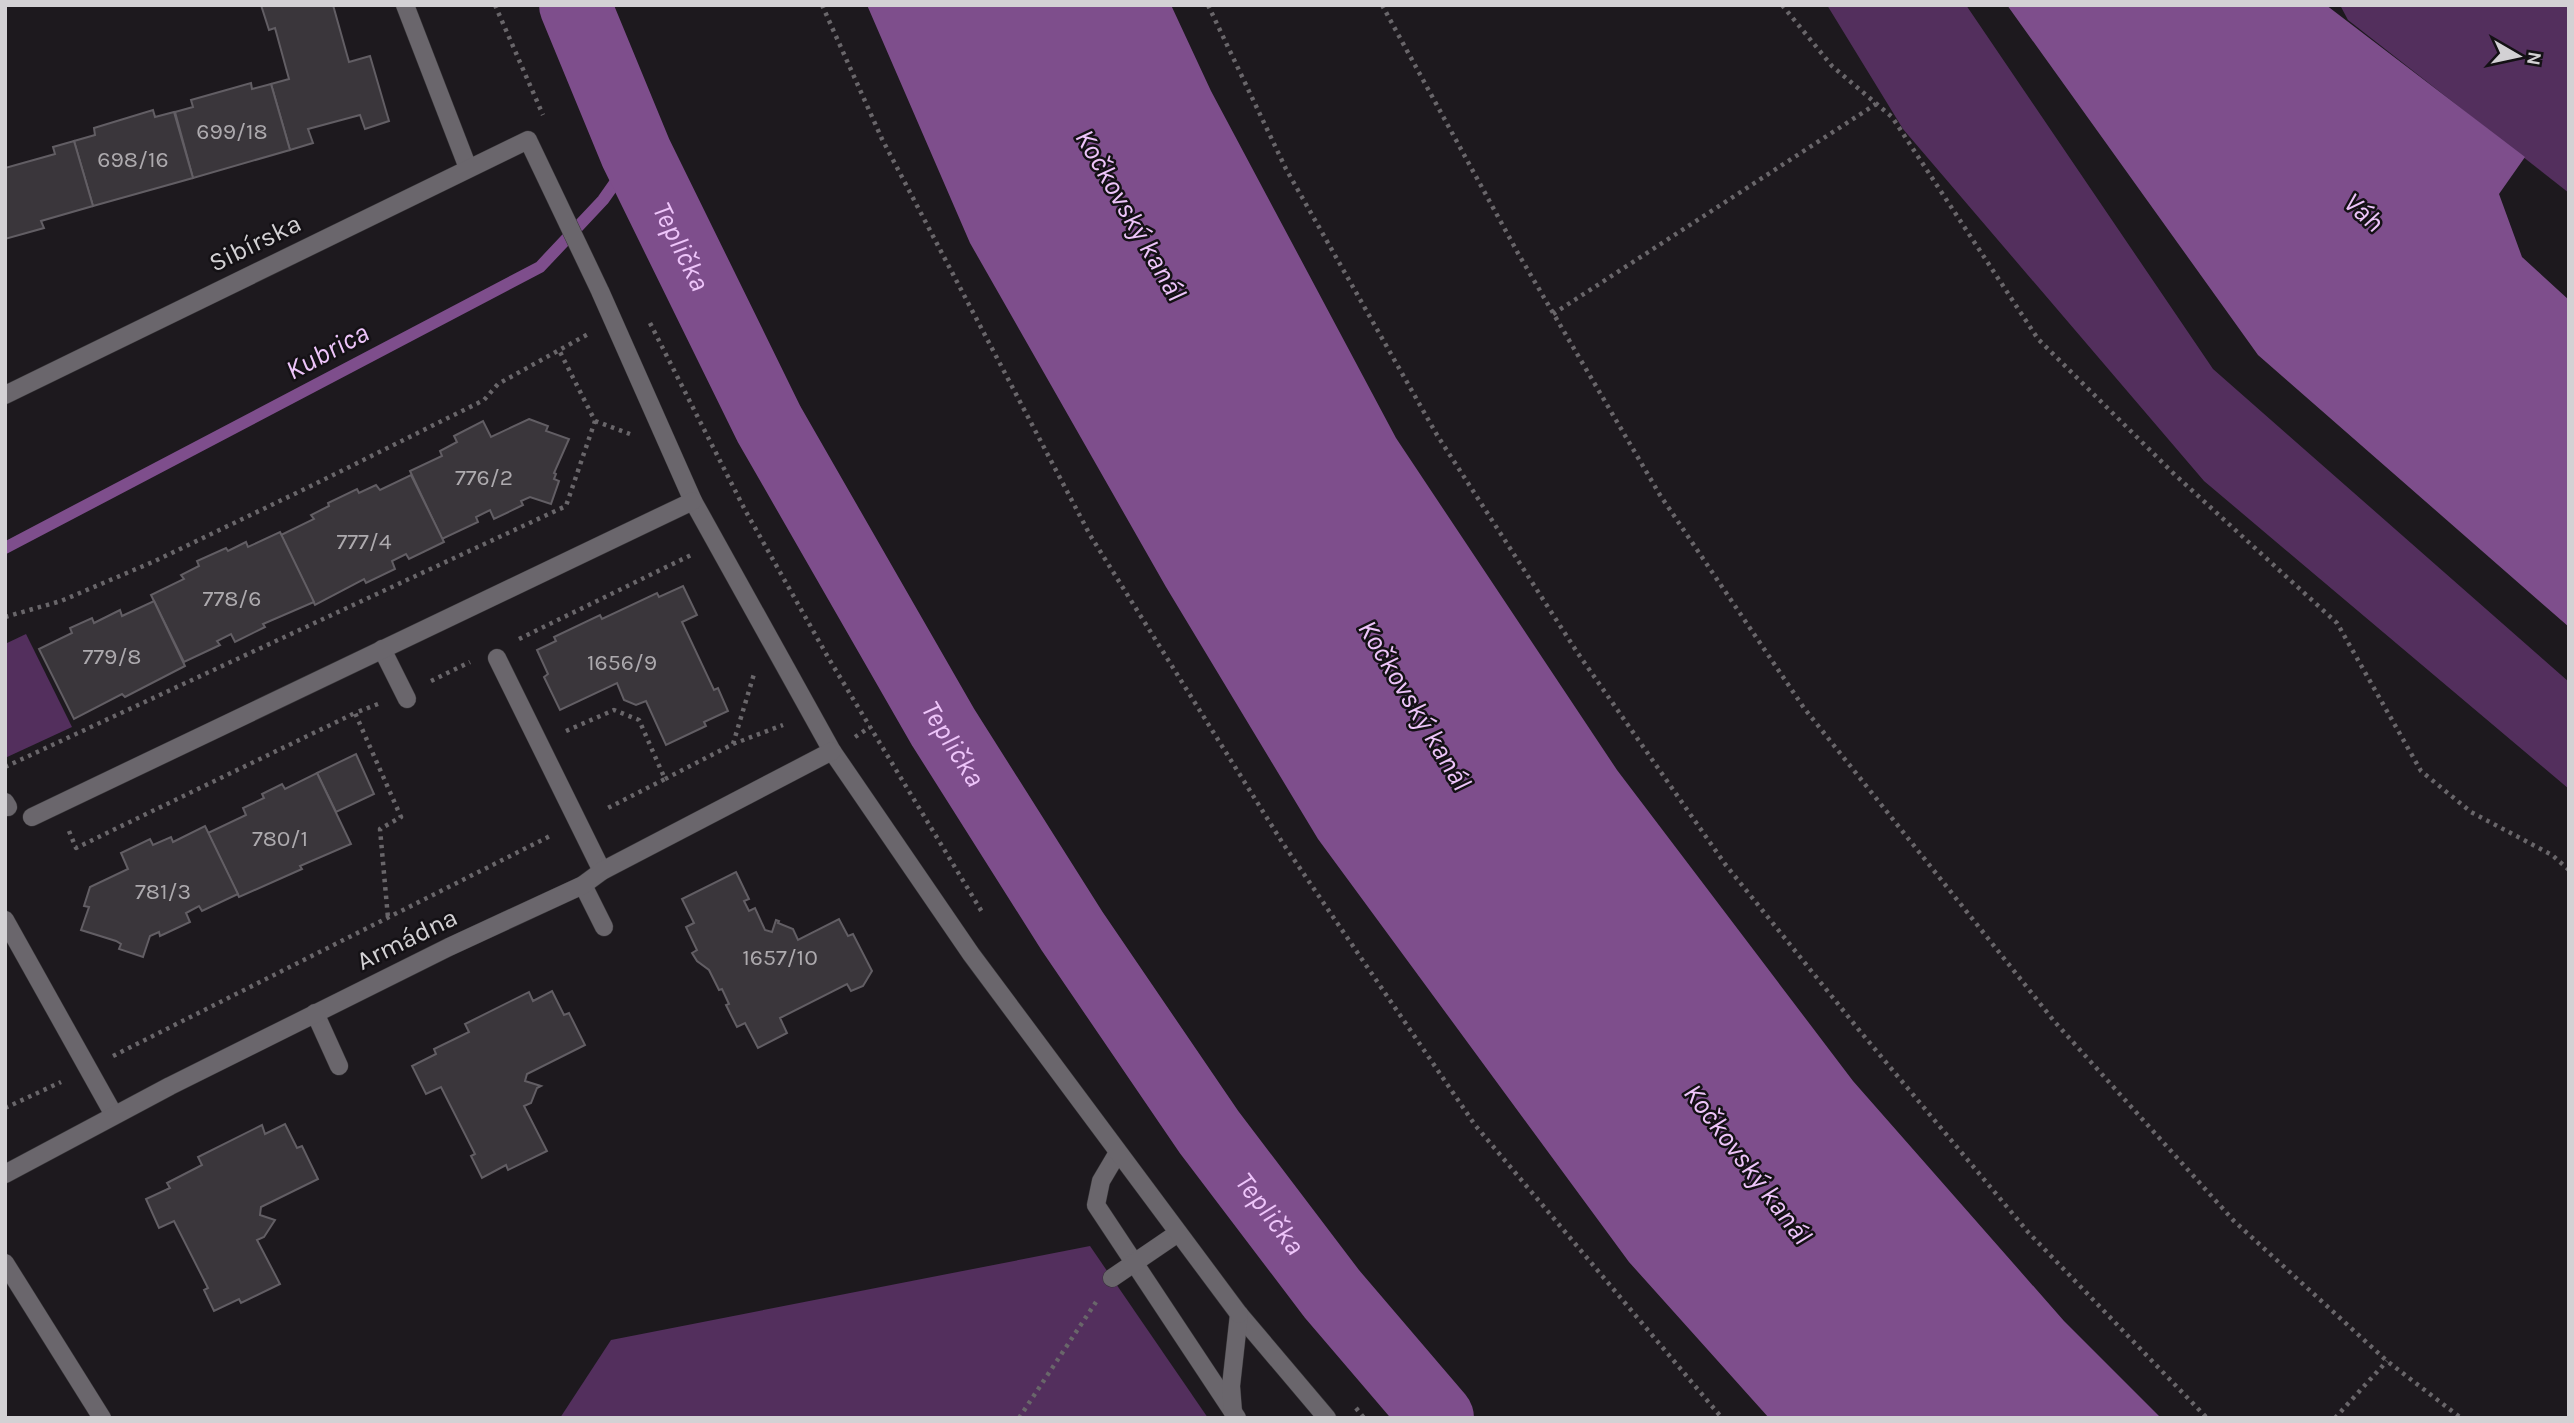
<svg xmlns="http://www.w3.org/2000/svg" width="2574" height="1423" viewBox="0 0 2574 1423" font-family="Karla,sans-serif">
<rect width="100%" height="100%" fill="#1d191e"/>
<g fill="#532f5d">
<polygon points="1827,5 1966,5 2213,369 2569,682 2569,789 2204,481 1903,129"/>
<polygon points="2340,5 2569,5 2569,193 2348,20"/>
<polygon points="26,634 72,727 5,758 5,644"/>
<polygon points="1090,1246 1208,1418 560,1418 611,1340"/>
</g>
<g fill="#7e4e8c">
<polygon points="867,5 1171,5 1211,91 1396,438 1617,770 1853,1081 2064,1321 2161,1418 1769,1418 1629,1262 1318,839 1166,587 970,243"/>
<polygon points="2007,5 2326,5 2525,157 2499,194 2522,257 2569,300 2569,627 2258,355"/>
</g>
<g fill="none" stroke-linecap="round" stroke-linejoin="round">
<polyline stroke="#7e4e8c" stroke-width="12" points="5,548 540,267 603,200 636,153"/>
<path stroke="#7e4e8c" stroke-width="72" id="s1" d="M575,5l61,148 133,271 174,303 129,204 137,201 123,162 106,124"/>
</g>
<g fill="#3a363b" stroke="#625e64" stroke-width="2">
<polygon points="261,5 333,5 349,62 370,56 389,121 365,129 360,115 308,129 313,143 290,150 271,84 289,79 275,28 269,30"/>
<polygon points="251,83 252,89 271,84 290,150 193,178 175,112 193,107 191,100"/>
<polygon points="153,110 155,117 174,112 193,178 93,206 74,141 95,135 94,128"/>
<polygon points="74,141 93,206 41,221 44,228 5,239 5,168 55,154 53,147"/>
<polygon points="529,419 548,426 546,431 569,439 554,473 556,474 554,479 559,481 551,504 530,497 521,501 523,505 494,519 490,510 476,517 478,522 442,539 410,471 442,456 440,451 457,442 454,436 483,421 491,437"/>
<polygon points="411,475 444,542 409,559 406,554 392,561 395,569 366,583 364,579 315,605 281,535 314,519 311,515 329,506 328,503 357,489 359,493 376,485 380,490"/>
<polygon points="280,532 314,602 263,624 265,627 235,642 231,634 217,641 220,645 184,662 151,595 184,579 181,575 199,566 197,561 226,548 228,551 246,542 248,547"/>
<polygon points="683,586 697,615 682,622 714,690 718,688 728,711 704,722 706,726 666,745 646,701 636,705 624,700 617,683 560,710 544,677 548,674 537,650 556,641 554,637 600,615 602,619 657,593 659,597"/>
<polygon points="154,601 185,666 125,697 122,694 74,719 39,649 72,633 70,628 92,618 94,623 120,610 122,616"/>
<polygon points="356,754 374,794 336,812 317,773"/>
<polygon points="317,773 351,844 300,866 302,869 239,897 208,833 246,815 243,808 264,798 262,794 282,784 285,789"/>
<polygon points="205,826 238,894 202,911 199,906 186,913 190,922 160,936 159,932 150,936 143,957 119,949 121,944 116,941 81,930 89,907 84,906 90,887 128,869 121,853 150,839 153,845 171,837 173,842"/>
<polygon points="736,872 749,899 744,901 749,911 755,908 765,930 772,932 776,920 779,921 778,923 793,929 798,940 839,919 848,936 853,934 872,971 863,986 851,991 847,984 780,1018 787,1033 758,1048 745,1023 737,1027 726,1005 729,1004 722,989 719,990 709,970 697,961 692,953 697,950 686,927 694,923 682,899"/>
<polygon points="552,991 564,1015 569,1013 585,1045 527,1074 525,1081 541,1086 537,1088 531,1103 524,1106 547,1151 508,1170 506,1165 482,1178 471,1156 475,1154 441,1087 426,1094 412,1066 436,1054 434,1049 469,1032 465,1024 529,992 533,1001"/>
<polygon points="285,1124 297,1148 302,1146 318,1179 261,1207 260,1215 275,1220 264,1237 257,1240 280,1284 241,1303 239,1299 214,1311 204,1290 208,1288 174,1221 159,1228 146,1199 170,1188 167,1183 202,1165 198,1157 262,1125 265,1134"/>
</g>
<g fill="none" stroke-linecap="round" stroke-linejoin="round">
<defs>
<g id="service">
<polyline points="382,649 407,699"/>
<polyline points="5,802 8,807"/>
<polyline points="583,885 604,927"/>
<polyline points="5,920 114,1115"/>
<polyline points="315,1013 339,1066"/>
<polyline points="1117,1154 1101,1181 1096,1205 1237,1418"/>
<polyline points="5,1263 102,1418"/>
<polyline points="1112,1278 1178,1233"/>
<polyline points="1239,1314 1327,1418"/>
<polyline points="1233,1412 1231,1386 1239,1314"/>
</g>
<g id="minor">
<polyline points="405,5 468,168"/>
<polyline points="5,395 528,140 600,291 693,501 832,751 971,954 1239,1314"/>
<polyline points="497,658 602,871"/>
<polyline points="32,817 693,501"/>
<polyline points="5,1174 170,1086 449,947 583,885 602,871 832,751"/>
</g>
</defs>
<use href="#service" stroke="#383639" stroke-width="19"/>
<use href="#minor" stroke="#383639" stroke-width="19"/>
<g stroke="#69666a" stroke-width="4.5" stroke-dasharray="3.5 5" stroke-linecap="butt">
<polyline points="495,5 543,115"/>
<polyline points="822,5 882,139 1090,535 1282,842 1475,1125 1722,1418"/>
<polyline points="1208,5 1286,169 1437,435 1577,652 1725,864 1859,1030 2028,1232 2207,1418"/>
<polyline points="1382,5 1519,255 1660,495 1804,708 2054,1021 2234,1221 2387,1361 2461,1418"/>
<polyline points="1782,5 1832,66 1892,117 2038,339 2173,473 2337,623 2421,771 2471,812 2552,855 2569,870"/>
<polyline points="1553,314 1876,104"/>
<polyline points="650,323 745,510 829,659 982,912"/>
<polyline points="595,421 630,434"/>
<polyline points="5,617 61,601 155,561 313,485 484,400 498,384 590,333"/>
<polyline points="519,639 691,555"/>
<polyline points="431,681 470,662"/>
<polyline points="378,704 355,713 401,817 380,829 388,918"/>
<polyline points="566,731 614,710 639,720 665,779 604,810"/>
<polyline points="855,737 870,727"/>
<polyline points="733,744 783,725"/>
<polyline points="5,767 566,506 595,421 559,350"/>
<polyline points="665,779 733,744 754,674"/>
<polyline points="69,831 76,848 355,713"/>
<polyline points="113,1056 552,835"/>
<polyline points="5,1108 61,1082"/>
<polyline points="1356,1408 1364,1418"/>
<polyline points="1019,1418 1096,1302"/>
<polyline points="2335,1418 2387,1361"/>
</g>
<use href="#service" stroke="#6a666c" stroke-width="18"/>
<use href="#minor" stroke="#6a666c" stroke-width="18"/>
</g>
<g text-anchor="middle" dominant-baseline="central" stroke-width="5" stroke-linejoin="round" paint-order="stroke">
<g font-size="23" fill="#adaaae">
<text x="232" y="131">699/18</text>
<text x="133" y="159">698/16</text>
<text x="484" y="477">776/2</text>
<text x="364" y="541">777/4</text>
<text x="232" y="598">778/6</text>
<text x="112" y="656">779/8</text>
<text x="622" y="662">1656/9</text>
<text x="280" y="838">780/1</text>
<text x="163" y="891">781/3</text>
<text x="780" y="957">1657/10</text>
</g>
<g font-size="26" fill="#d3d1d4" stroke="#141115">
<text transform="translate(255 243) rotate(-26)">Sibírska</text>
<text transform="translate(407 939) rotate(-26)">Armádna</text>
</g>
<g font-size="28" font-style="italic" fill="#eec5fa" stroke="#141115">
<text transform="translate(2364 212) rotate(42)">Váh</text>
<text transform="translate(1131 215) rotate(60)">Kočkovský kanál</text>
<text stroke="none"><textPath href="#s1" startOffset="264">Teplička</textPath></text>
<text transform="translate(327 351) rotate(-28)">Kubrica</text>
<text transform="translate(1415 705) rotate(59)">Kočkovský kanál</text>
<text stroke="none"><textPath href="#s1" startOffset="831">Teplička</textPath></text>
<text transform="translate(1748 1164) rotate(53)">Kočkovský kanál</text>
<text stroke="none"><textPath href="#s1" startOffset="1398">Teplička</textPath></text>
</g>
</g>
<rect width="2574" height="1423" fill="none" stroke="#d3d1d4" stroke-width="14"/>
<g transform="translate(2518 56) rotate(99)" stroke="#141115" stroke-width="5" paint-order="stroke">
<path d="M0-5L12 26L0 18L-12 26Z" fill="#d3d1d4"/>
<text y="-10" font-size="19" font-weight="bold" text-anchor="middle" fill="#d3d1d4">N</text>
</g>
</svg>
